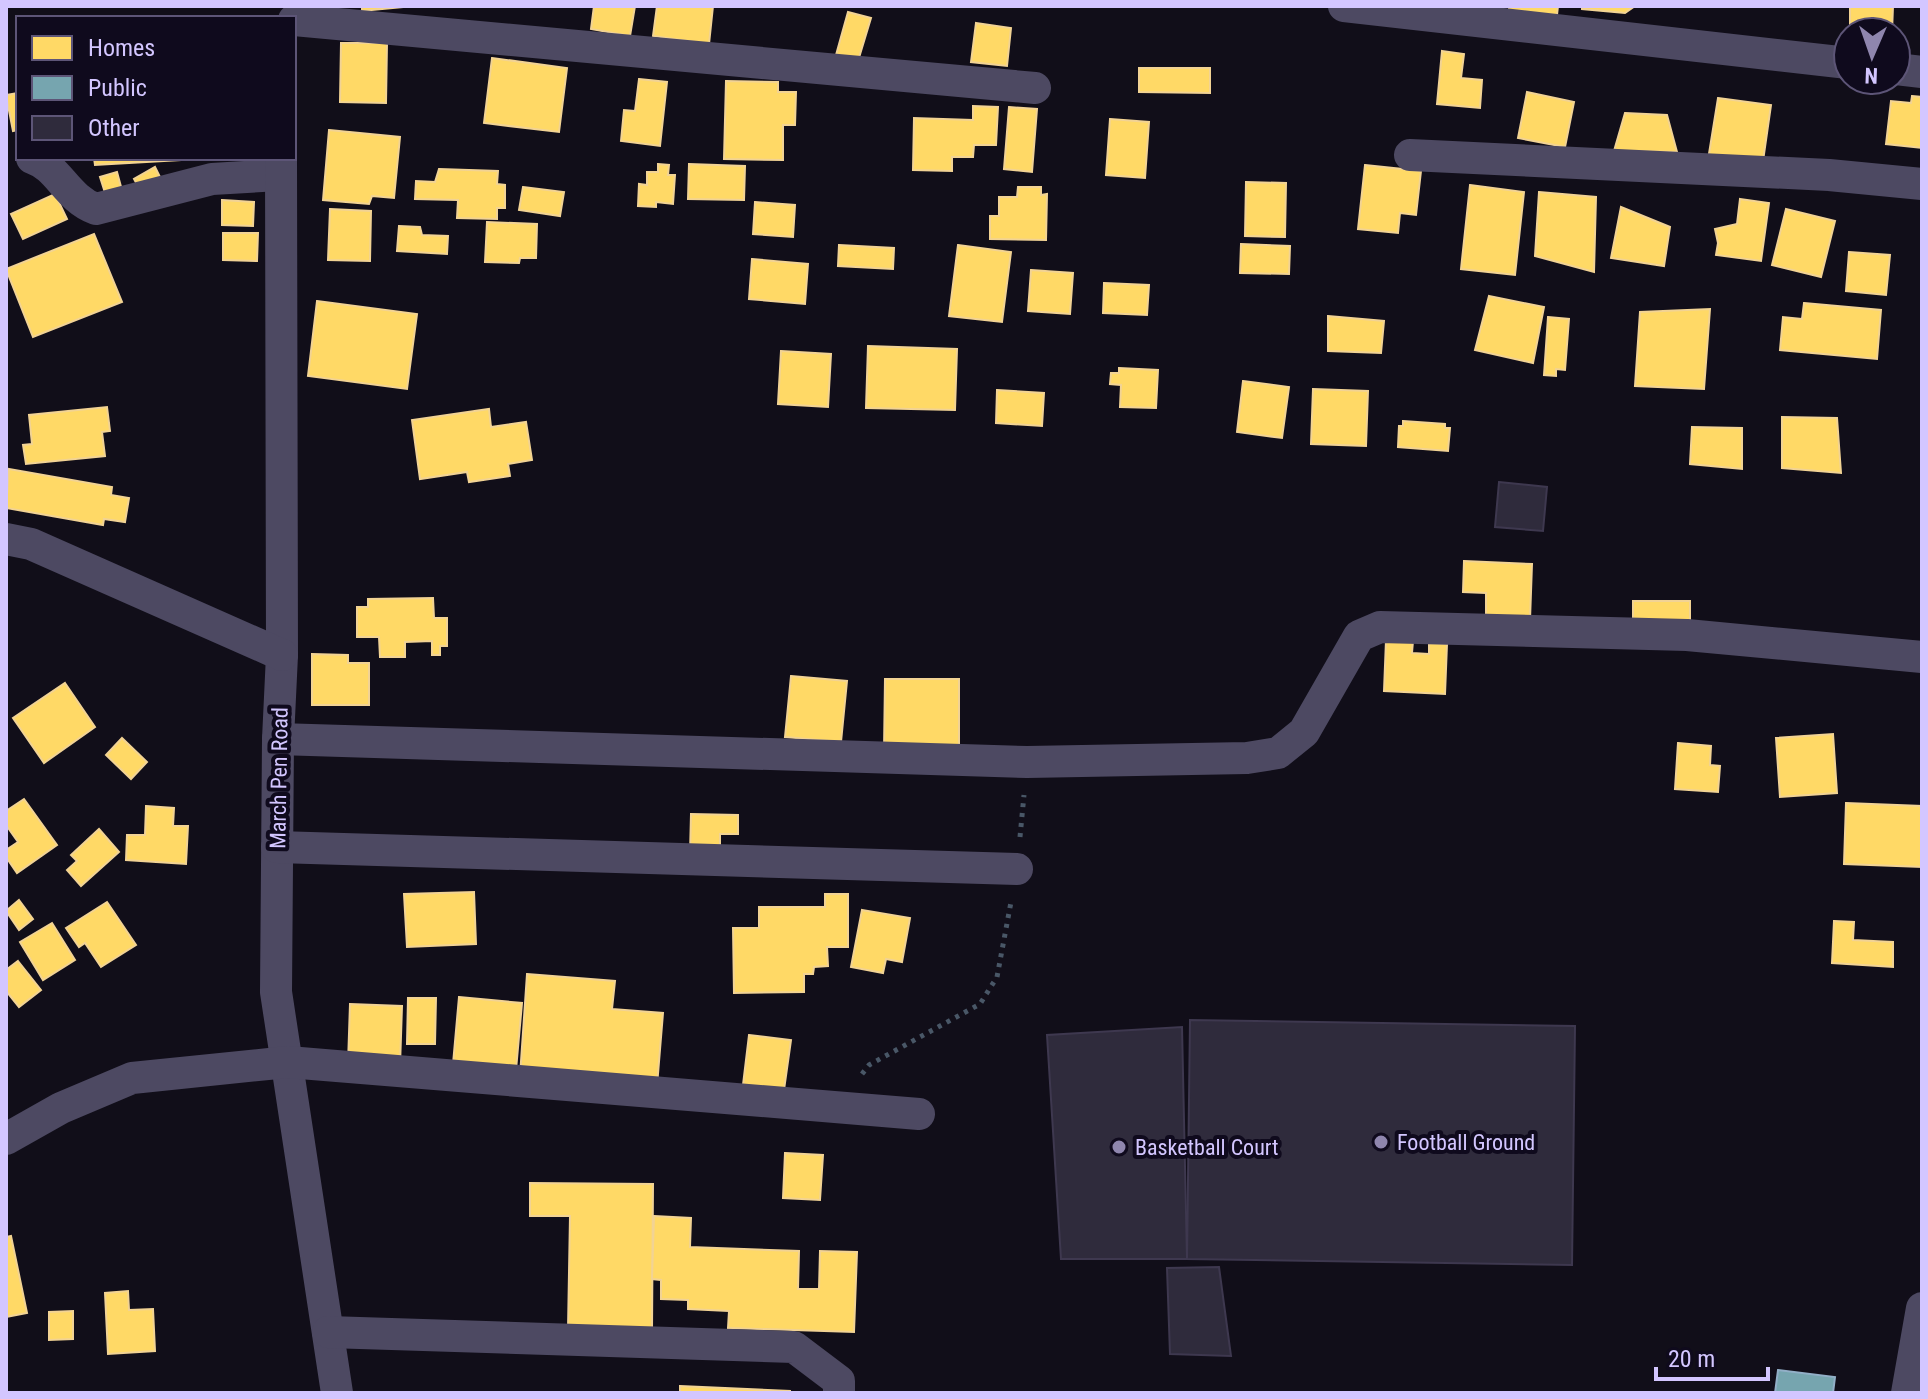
<svg xmlns="http://www.w3.org/2000/svg" width="1928" height="1399" viewBox="0 0 1928 1399" font-family="'Roboto Condensed',sans-serif">
<rect width="100%" height="100%" fill="#110e19"/>
<g fill="#ffd966" stroke="#f2d394" stroke-width="2">
<polygon points="362,6 414,6 362,11"/>
<polygon points="594,6 635,6 630,36 591,29"/>
<polygon points="657,6 713,6 709,44 653,36"/>
<polygon points="1509,6 1558,6 1557,15 1509,11"/>
<polygon points="1582,6 1635,6 1625,13 1582,9"/>
<polygon points="1850,6 1893,6 1892,32 1850,31"/>
<polygon points="848,12 871,18 858,61 836,55"/>
<polygon points="976,23 1011,28 1007,66 971,62"/>
<polygon points="341,43 387,43 386,103 340,102"/>
<polygon points="1442,51 1464,54 1461,78 1482,80 1480,108 1437,104"/>
<polygon points="492,58 567,68 559,132 484,123"/>
<polygon points="1139,68 1210,68 1210,93 1139,92"/>
<polygon points="639,79 667,82 660,146 621,141 624,110 635,111"/>
<polygon points="726,81 778,82 778,92 796,92 795,125 783,125 783,160 724,159"/>
<polygon points="1527,92 1574,102 1565,147 1518,138"/>
<polygon points="18,93 18,130 13,131 6,95"/>
<polygon points="1912,96 1922,97 1922,148 1886,144 1891,101 1911,103"/>
<polygon points="1718,98 1771,105 1762,168 1708,160"/>
<polygon points="973,106 998,107 996,145 974,145 973,157 952,157 952,171 913,170 914,118 973,120"/>
<polygon points="1009,107 1037,109 1032,172 1004,169"/>
<polygon points="1625,113 1667,115 1677,152 1614,151"/>
<polygon points="1110,119 1149,122 1145,178 1106,175"/>
<polygon points="329,130 400,137 394,198 372,196 369,204 323,200"/>
<polygon points="94,158 198,158 198,159 95,165"/>
<polygon points="658,164 669,165 668,175 675,175 673,204 656,202 656,207 638,206 639,184 647,185 647,172 658,172"/>
<polygon points="689,164 745,166 744,200 688,199"/>
<polygon points="1365,165 1421,171 1416,215 1400,213 1398,233 1358,229"/>
<polygon points="155,167 162,181 141,192 134,179"/>
<polygon points="439,169 498,171 497,184 505,185 505,208 497,208 497,219 457,218 458,200 415,199 416,181 435,182"/>
<polygon points="117,172 123,194 107,199 100,177"/>
<polygon points="1246,182 1286,183 1285,237 1245,236"/>
<polygon points="1470,185 1524,192 1515,275 1461,269"/>
<polygon points="523,187 564,192 560,216 519,210"/>
<polygon points="1018,187 1041,187 1041,195 1047,194 1046,240 990,239 990,216 999,216 999,197 1017,197"/>
<polygon points="1539,192 1596,197 1594,272 1535,256"/>
<polygon points="55,194 67,219 23,239 11,214"/>
<polygon points="1740,199 1769,203 1761,261 1716,255 1718,243 1715,229 1737,224"/>
<polygon points="222,200 254,202 253,226 222,225"/>
<polygon points="755,202 795,205 793,237 753,234"/>
<polygon points="1621,207 1670,227 1664,266 1611,258"/>
<polygon points="330,209 371,211 370,261 328,260"/>
<polygon points="1786,209 1835,221 1821,277 1772,265"/>
<polygon points="487,222 537,224 536,258 520,258 519,263 485,262"/>
<polygon points="399,226 420,227 422,235 448,236 447,254 397,251"/>
<polygon points="223,233 258,233 257,261 223,260"/>
<polygon points="94,234 122,302 33,337 6,269"/>
<polygon points="1241,244 1290,246 1289,274 1240,273"/>
<polygon points="839,245 894,248 893,269 838,266"/>
<polygon points="958,245 1011,252 1002,322 949,316"/>
<polygon points="1849,252 1890,255 1886,295 1846,291"/>
<polygon points="752,259 808,264 805,304 749,299"/>
<polygon points="1031,270 1073,273 1070,314 1028,311"/>
<polygon points="1104,283 1149,285 1147,315 1103,313"/>
<polygon points="1489,296 1544,307 1533,363 1475,350"/>
<polygon points="317,301 417,314 407,389 308,376"/>
<polygon points="1804,303 1881,310 1877,359 1780,350 1783,317 1802,319"/>
<polygon points="1710,309 1704,389 1635,386 1640,312"/>
<polygon points="1328,316 1384,321 1381,353 1328,351"/>
<polygon points="1548,317 1569,319 1565,370 1556,369 1556,376 1544,375"/>
<polygon points="868,346 957,349 955,410 866,408"/>
<polygon points="781,351 831,354 828,407 778,404"/>
<polygon points="1119,368 1158,370 1156,408 1120,407 1121,385 1110,384 1111,373 1119,373"/>
<polygon points="1243,381 1289,387 1282,438 1237,432"/>
<polygon points="1313,389 1368,391 1366,446 1311,444"/>
<polygon points="997,390 1044,393 1042,426 996,423"/>
<polygon points="107,407 110,431 102,432 105,456 26,464 23,445 32,444 29,415"/>
<polygon points="489,409 491,427 526,422 532,460 508,464 510,476 469,482 467,472 420,479 412,420"/>
<polygon points="1782,417 1837,418 1841,473 1782,468"/>
<polygon points="1403,421 1445,424 1445,428 1450,428 1448,451 1398,447 1399,426 1403,426"/>
<polygon points="1692,427 1742,428 1742,469 1690,464"/>
<polygon points="9,469 112,487 111,495 129,498 125,522 104,519 103,525 6,508"/>
<polygon points="1464,561 1532,564 1530,620 1486,619 1486,593 1463,592"/>
<polygon points="433,598 434,618 447,618 447,646 440,646 440,655 432,655 432,641 405,642 405,657 380,657 379,637 357,637 357,607 368,607 368,599"/>
<rect x="1633" y="601" width="57" height="22"/>
<polygon points="1386,640 1413,641 1412,653 1429,654 1429,643 1447,644 1445,694 1384,691"/>
<polygon points="312,654 348,655 348,663 369,663 369,705 312,705"/>
<polygon points="791,676 847,681 841,742 785,737"/>
<polygon points="885,679 959,679 959,751 884,751"/>
<polygon points="65,683 95,727 44,763 13,718"/>
<polygon points="1833,734 1837,793 1780,797 1776,738"/>
<polygon points="122,738 147,762 131,779 106,755"/>
<polygon points="1678,743 1711,746 1710,765 1720,766 1718,792 1675,789"/>
<polygon points="24,799 57,845 17,873 6,857 6,850 18,842 6,825 6,811"/>
<polygon points="1846,803 1922,806 1922,867 1844,864"/>
<polygon points="146,806 174,808 173,826 188,826 186,864 126,860 127,835 145,835"/>
<polygon points="691,814 738,815 738,834 720,834 720,855 690,854"/>
<polygon points="99,829 119,852 81,886 67,870 77,861 71,855"/>
<polygon points="474,892 476,944 407,947 404,894"/>
<polygon points="825,894 848,894 848,947 827,947 828,966 814,967 813,974 804,974 804,992 734,993 733,928 759,928 759,907 825,907"/>
<polygon points="19,900 33,919 19,930 6,911"/>
<polygon points="107,902 136,945 101,967 85,943 79,947 66,928"/>
<polygon points="862,910 910,918 902,962 886,959 883,973 851,967"/>
<polygon points="1834,921 1854,922 1853,940 1893,942 1893,967 1832,963"/>
<polygon points="52,923 75,960 43,980 20,942"/>
<polygon points="18,961 41,990 19,1007 6,991 6,970"/>
<polygon points="527,974 615,981 612,1009 663,1013 657,1086 520,1076"/>
<polygon points="459,997 522,1003 516,1070 453,1064"/>
<polygon points="408,998 436,998 435,1044 407,1044"/>
<polygon points="350,1004 402,1006 400,1066 348,1063"/>
<polygon points="749,1035 791,1040 784,1090 743,1085"/>
<polygon points="785,1153 823,1155 820,1200 783,1198"/>
<polygon points="530,1183 653,1184 652,1330 568,1329 570,1216 530,1216"/>
<polygon points="654,1216 691,1218 690,1247 799,1251 798,1289 819,1289 820,1251 857,1252 854,1332 728,1328 729,1311 688,1309 688,1300 661,1299 661,1280 652,1279"/>
<polygon points="11,1236 27,1313 6,1317 6,1237"/>
<polygon points="128,1291 129,1310 153,1309 155,1351 108,1354 105,1293"/>
<polygon points="73,1311 73,1339 49,1340 49,1312"/>
<polygon points="680,1386 790,1391 790,1393 680,1393"/>
</g>
<polygon fill="#76a5af" stroke="#92afc7" stroke-width="2" points="1778,1370 1835,1377 1833,1393 1775,1393"/>
<g fill="#2f2b3c" stroke="#3e384f" stroke-width="2">
<polygon points="1499,482 1547,487 1543,531 1495,527"/>
<polygon points="1190,1020 1575,1026 1572,1265 1187,1259"/>
<polygon points="1182,1027 1187,1259 1061,1259 1047,1035"/>
<polygon points="1219,1267 1231,1356 1170,1354 1167,1268"/>
</g>
<g fill="none" stroke-linecap="round" stroke-linejoin="round">
<g stroke="#495767" stroke-width="5" stroke-dasharray="4 6" stroke-linecap="butt">
<polyline points="1020,837 1024,795"/>
<polyline points="862,1074 869,1065 980,1004 997,977 1011,902"/>
</g>
<g stroke="#4d4962" stroke-width="32">
<polyline points="1344,6 1848,63"/>
<polyline points="294,20 1035,88"/>
<polyline points="1896,69 1922,72"/>
<polyline points="1410,155 1829,175 1922,184"/>
<path d="M32,158c27,9 34,40 64,51l116,-30 67,-4"/>
<polyline points="281,158 282,655 278,739 276,992 337,1393"/>
<polyline points="6,539 31,544 282,655"/>
<polyline points="278,739 1027,762 1247,758 1278,753 1304,732 1359,636 1380,627 1687,635 1922,657"/>
<polyline points="277,847 1017,869"/>
<polyline points="6,1139 61,1108 132,1078 288,1062 919,1114"/>
<polyline points="328,1332 794,1347 839,1381 839,1393"/>
<polyline points="1907,1393 1922,1308"/>
</g>
</g>
<g fill="#8f86ae" stroke="#0f0a1d" stroke-width="3">
<circle cx="1381" cy="1142" r="8"/>
<circle cx="1119" cy="1147" r="8"/>
</g>
<g text-anchor="middle" dominant-baseline="central" stroke-width="8" stroke-linejoin="round" paint-order="stroke">
<g font-size="22" fill="#d3c6ff" stroke="#0f0a1d">
<text transform="translate(279 778) rotate(-89)">March Pen Road</text>
</g>
<g font-size="22" fill="#d3c6ff" stroke="#0f0a1d" text-anchor="start">
<text x="1397" y="1142">Football Ground</text>
<text x="1135" y="1147">Basketball Court</text>
</g>
</g>
<rect width="1928" height="1399" fill="none" stroke="#d3c6ff" stroke-width="16"/>
<rect x="16" y="16" width="280" height="144" fill="#0f0a1d" stroke="#5d5577" stroke-width="2"/>
<rect x="32" y="36" width="40" height="24" fill="#ffd966" stroke="#5d5577" stroke-width="2"/>
<text x="88" y="56" font-size="24" fill="#d3c6ff">Homes</text>
<rect x="32" y="76" width="40" height="24" fill="#76a5af" stroke="#5d5577" stroke-width="2"/>
<text x="88" y="96" font-size="24" fill="#d3c6ff">Public</text>
<rect x="32" y="116" width="40" height="24" fill="#2f2b3c" stroke="#5d5577" stroke-width="2"/>
<text x="88" y="136" font-size="24" fill="#d3c6ff">Other</text>
<g transform="translate(1872 56) rotate(182)"><circle r="38" fill="#0f0a1d" stroke="#5d5577" stroke-width="2"/>
<path d="M0-6L14 30L0 20L-14 30Z" fill="#8f86ae"/>
<text y="-12" font-size="22" font-weight="bold" text-anchor="middle" fill="#d3c6ff">N</text>
</g>
<path d="M1656 1367v12h112v-12" fill="none" stroke="#d3c6ff" stroke-width="4"/>
<text x="1668" y="1367" font-size="24" fill="#d3c6ff" stroke="#0f0a1d" stroke-width="6" paint-order="stroke">20 m</text>
</svg>
